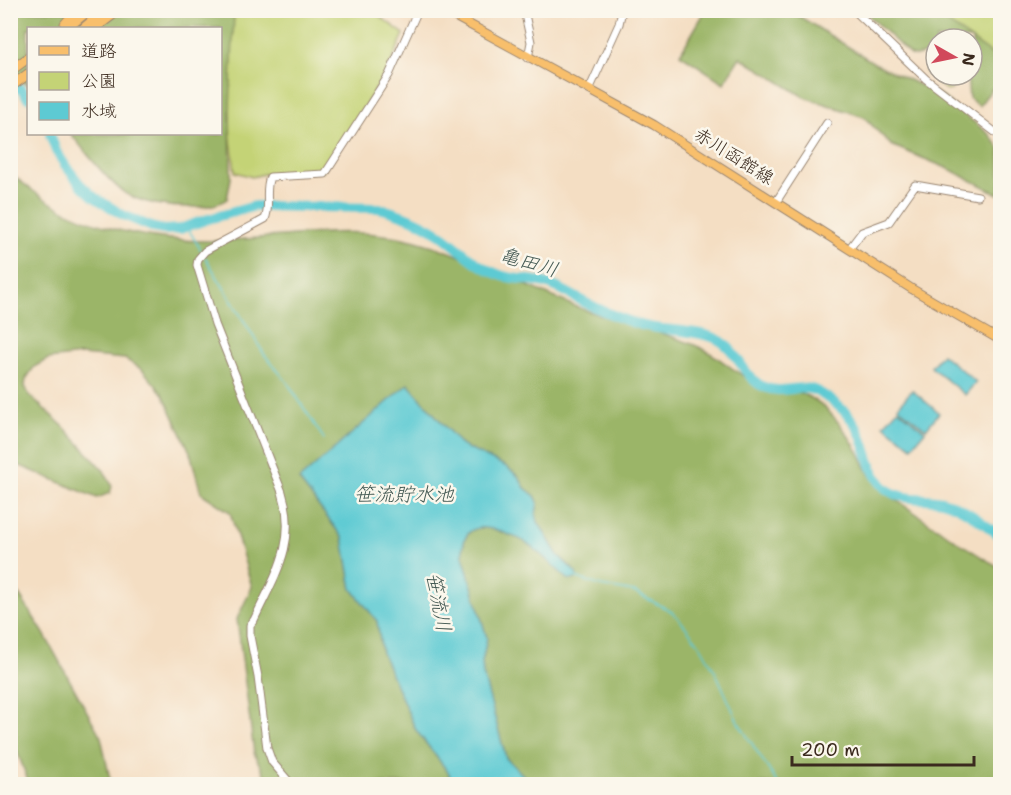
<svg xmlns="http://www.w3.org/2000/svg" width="1011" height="795" viewBox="0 0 1011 795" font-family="'Shantell Sans','Klee One',sans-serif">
<rect width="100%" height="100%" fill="#fbf7ec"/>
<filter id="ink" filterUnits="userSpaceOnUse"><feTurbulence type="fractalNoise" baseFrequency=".0167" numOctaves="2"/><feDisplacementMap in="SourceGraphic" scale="12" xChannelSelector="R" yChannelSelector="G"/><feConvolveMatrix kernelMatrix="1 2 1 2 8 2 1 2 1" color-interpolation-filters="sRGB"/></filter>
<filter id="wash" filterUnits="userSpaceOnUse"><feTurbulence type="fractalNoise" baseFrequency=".008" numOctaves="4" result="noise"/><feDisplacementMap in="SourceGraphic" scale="24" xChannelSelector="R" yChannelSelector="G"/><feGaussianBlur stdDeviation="1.35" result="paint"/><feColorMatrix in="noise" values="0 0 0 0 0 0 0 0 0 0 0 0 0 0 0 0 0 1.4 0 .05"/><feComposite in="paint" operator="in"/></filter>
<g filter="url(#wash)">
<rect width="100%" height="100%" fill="#f4dec3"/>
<g fill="#c4d376" stroke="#807e4a" stroke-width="1.5">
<polygon points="253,10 371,10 404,34 387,72 323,171 264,174 252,177 235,172 226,102 220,28 197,28 222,11 239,16"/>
<polygon points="930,11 1000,11 1000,60"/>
<polygon points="931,63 936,64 936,75 950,75 955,79 955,84 951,90 946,90 925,73 925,70"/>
</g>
<g fill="#9bb567" stroke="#6b7042" stroke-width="1.5">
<path d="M230,10l4,3 -4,95 1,70 -4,21c-11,8 -26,8 -40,8 -18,0 -38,-3 -55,-10 -17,-6 -49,-48 -61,-63h149v-106h-192v56l-17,-8 -1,-65z"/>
<polygon points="700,11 791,11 874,63 940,95 990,135 1000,148 1000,195 949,169 891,145 864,117 804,97 740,57 724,83 680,54 703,15"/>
<polygon points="864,11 930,11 971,39 936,39 936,51 916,56 910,55"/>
<polygon points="972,40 1000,60 1000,86 992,89 979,106 969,98 967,75 972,75"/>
<path d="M10,174c11,7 21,16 32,23 51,35 131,48 192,43 70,-5 131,-17 199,6 48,16 92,40 139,59 41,17 86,24 127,42 19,8 33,24 51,32 24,11 53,9 73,27 12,11 26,29 34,44 6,9 9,21 16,29 16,18 28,24 48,38 26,18 52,35 79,51v216h-468l-26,-26 -23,-84 -1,-12 5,-24 -24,-82c-1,-33 20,-32 44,-22 6,3 13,4 18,8 15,10 29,25 43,37l5,-10 -16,-15 -19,-32 -2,-8 2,-12 -3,-6 -10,-8 -7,-12 -13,-10 -43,-20 -54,-62 -109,96 44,58 9,51 25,32 5,32 34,77 33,43 1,7 -1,4h-180l-15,-31 -17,-134 15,-32 -22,-75 -29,-19 -11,-41 -27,-58 -20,-24 -18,-11 -44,-4 -33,4 -14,8 -8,12 -1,7 4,9 34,31 41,45 8,15 -2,7 -13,5 -86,-36z"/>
<polygon points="10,581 43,632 101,737 111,784 30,784 28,781 11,734"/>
</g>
<g fill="#5dcad3" stroke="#4c7a78" stroke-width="1.5">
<polygon points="942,354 976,382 965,395 931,367"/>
<path d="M408,384l54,62 43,20 13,10 7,12 10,8 3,6 -2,12 2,8 19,32 19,19 1,5 -4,2 -5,-1c-14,-12 -28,-27 -43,-37 -5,-4 -12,-5 -18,-8 -24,-10 -46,-11 -44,22l24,82 -5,24 1,12 23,84 26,26h-83l1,-4 -1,-7 -33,-43 -34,-77 -5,-32 -25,-32 -9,-51 -44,-58z"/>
<polygon points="912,390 939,413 926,429 898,407"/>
<polygon points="898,409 925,431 912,447 884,425"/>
</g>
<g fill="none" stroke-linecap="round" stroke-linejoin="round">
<g stroke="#5dcad3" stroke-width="1.5">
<polyline points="187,227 201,250"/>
<polyline points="205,257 264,354 287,382 324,439"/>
<polyline points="575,577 601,586 634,592 671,611 680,620 700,645 716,673 738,722 778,784"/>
</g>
<g stroke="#5dcad3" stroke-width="10">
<polyline points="10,82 22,90 28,98"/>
<path d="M50,134l6,17 9,14 15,19 14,13 29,18 31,13 10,2 16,-1 25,-9 50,-14 124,2c23,6 45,14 65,29 19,14 33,30 56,38 15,5 31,4 45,8 15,4 28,13 41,20 19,9 39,18 59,23 21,5 54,4 72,13 21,10 25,38 47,48 20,9 38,-6 56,6 15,9 31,22 39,38 9,18 11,48 30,60 16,10 35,6 53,10 22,6 41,22 58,35"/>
</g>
</g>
</g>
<g filter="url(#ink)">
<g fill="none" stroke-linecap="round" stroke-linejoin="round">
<defs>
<g id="minor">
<polyline points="524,10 531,42 528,58"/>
<polyline points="854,10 926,79 1000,136"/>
<polyline points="589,90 619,24 622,10"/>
<polyline points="776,202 827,123"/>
<polyline points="849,249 862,232 889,222 915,185 978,196"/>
<path d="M291,784l-19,-22 -5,-14 -9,-71 -8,-41v-11l4,-5c21,-45 44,-77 28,-128l-67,-168 -18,-59 1,-6 7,-8 60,-32c6,-13 -1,-28 5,-42l55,-3 64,-99 29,-65"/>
</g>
<polyline id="major" points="443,10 654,125 912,289 1000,340"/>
<g id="highway">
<polyline points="65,24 77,10"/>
<polyline points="67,28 89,10"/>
<polyline points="84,28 105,10"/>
<polyline points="95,28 119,10"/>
<polyline points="10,71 28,58"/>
<polyline points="10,87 28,74"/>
</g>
</defs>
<use href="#minor" stroke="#988470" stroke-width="9"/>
<use href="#major" stroke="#988470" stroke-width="10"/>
<use href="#highway" stroke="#988470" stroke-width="11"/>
<use href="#minor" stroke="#fff" stroke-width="7"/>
<use href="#major" stroke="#f8bf6c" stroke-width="8"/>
<use href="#highway" stroke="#f8bf6c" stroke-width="9"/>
</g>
</g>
<g text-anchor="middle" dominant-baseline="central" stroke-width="5" stroke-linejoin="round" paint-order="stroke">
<g font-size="18" fill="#3b2a1e" stroke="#fbf7ec">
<text transform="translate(734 156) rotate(32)">赤川函館線</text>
</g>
<g font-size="20" font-style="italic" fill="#455a54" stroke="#fbf7ec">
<text transform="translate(529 262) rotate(16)">亀田川</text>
<text x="404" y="494">笹流貯水池</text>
<text transform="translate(439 602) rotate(79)">笹流川</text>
</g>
</g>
<rect width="1011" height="795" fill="none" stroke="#fbf7ec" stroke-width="36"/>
<rect x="27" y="27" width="195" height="108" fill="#fbf7ec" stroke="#aea59a" stroke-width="1.5"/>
<rect x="39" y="46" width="30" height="9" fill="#f8bf6c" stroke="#aea59a" stroke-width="1.5"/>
<text x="81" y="57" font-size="18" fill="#3b2a1e">道路</text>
<rect x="39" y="72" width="30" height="18" fill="#c4d376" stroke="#aea59a" stroke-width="1.5"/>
<text x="81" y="87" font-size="18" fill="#3b2a1e">公園</text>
<rect x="39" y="102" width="30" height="18" fill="#5dcad3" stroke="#aea59a" stroke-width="1.5"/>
<text x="81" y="117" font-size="18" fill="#3b2a1e">水域</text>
<g transform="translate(954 57) rotate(99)"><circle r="28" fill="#fbf7ec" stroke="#aea59a" stroke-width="1.5"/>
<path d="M0-4.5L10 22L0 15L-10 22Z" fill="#d1495b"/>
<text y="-9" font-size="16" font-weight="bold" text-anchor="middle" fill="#3b2a1e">N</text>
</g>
<path d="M792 756v9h182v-9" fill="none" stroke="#3b2a1e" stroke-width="3"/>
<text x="801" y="756" font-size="18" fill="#3b2a1e" stroke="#fbf7ec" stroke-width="4.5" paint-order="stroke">200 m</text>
</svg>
